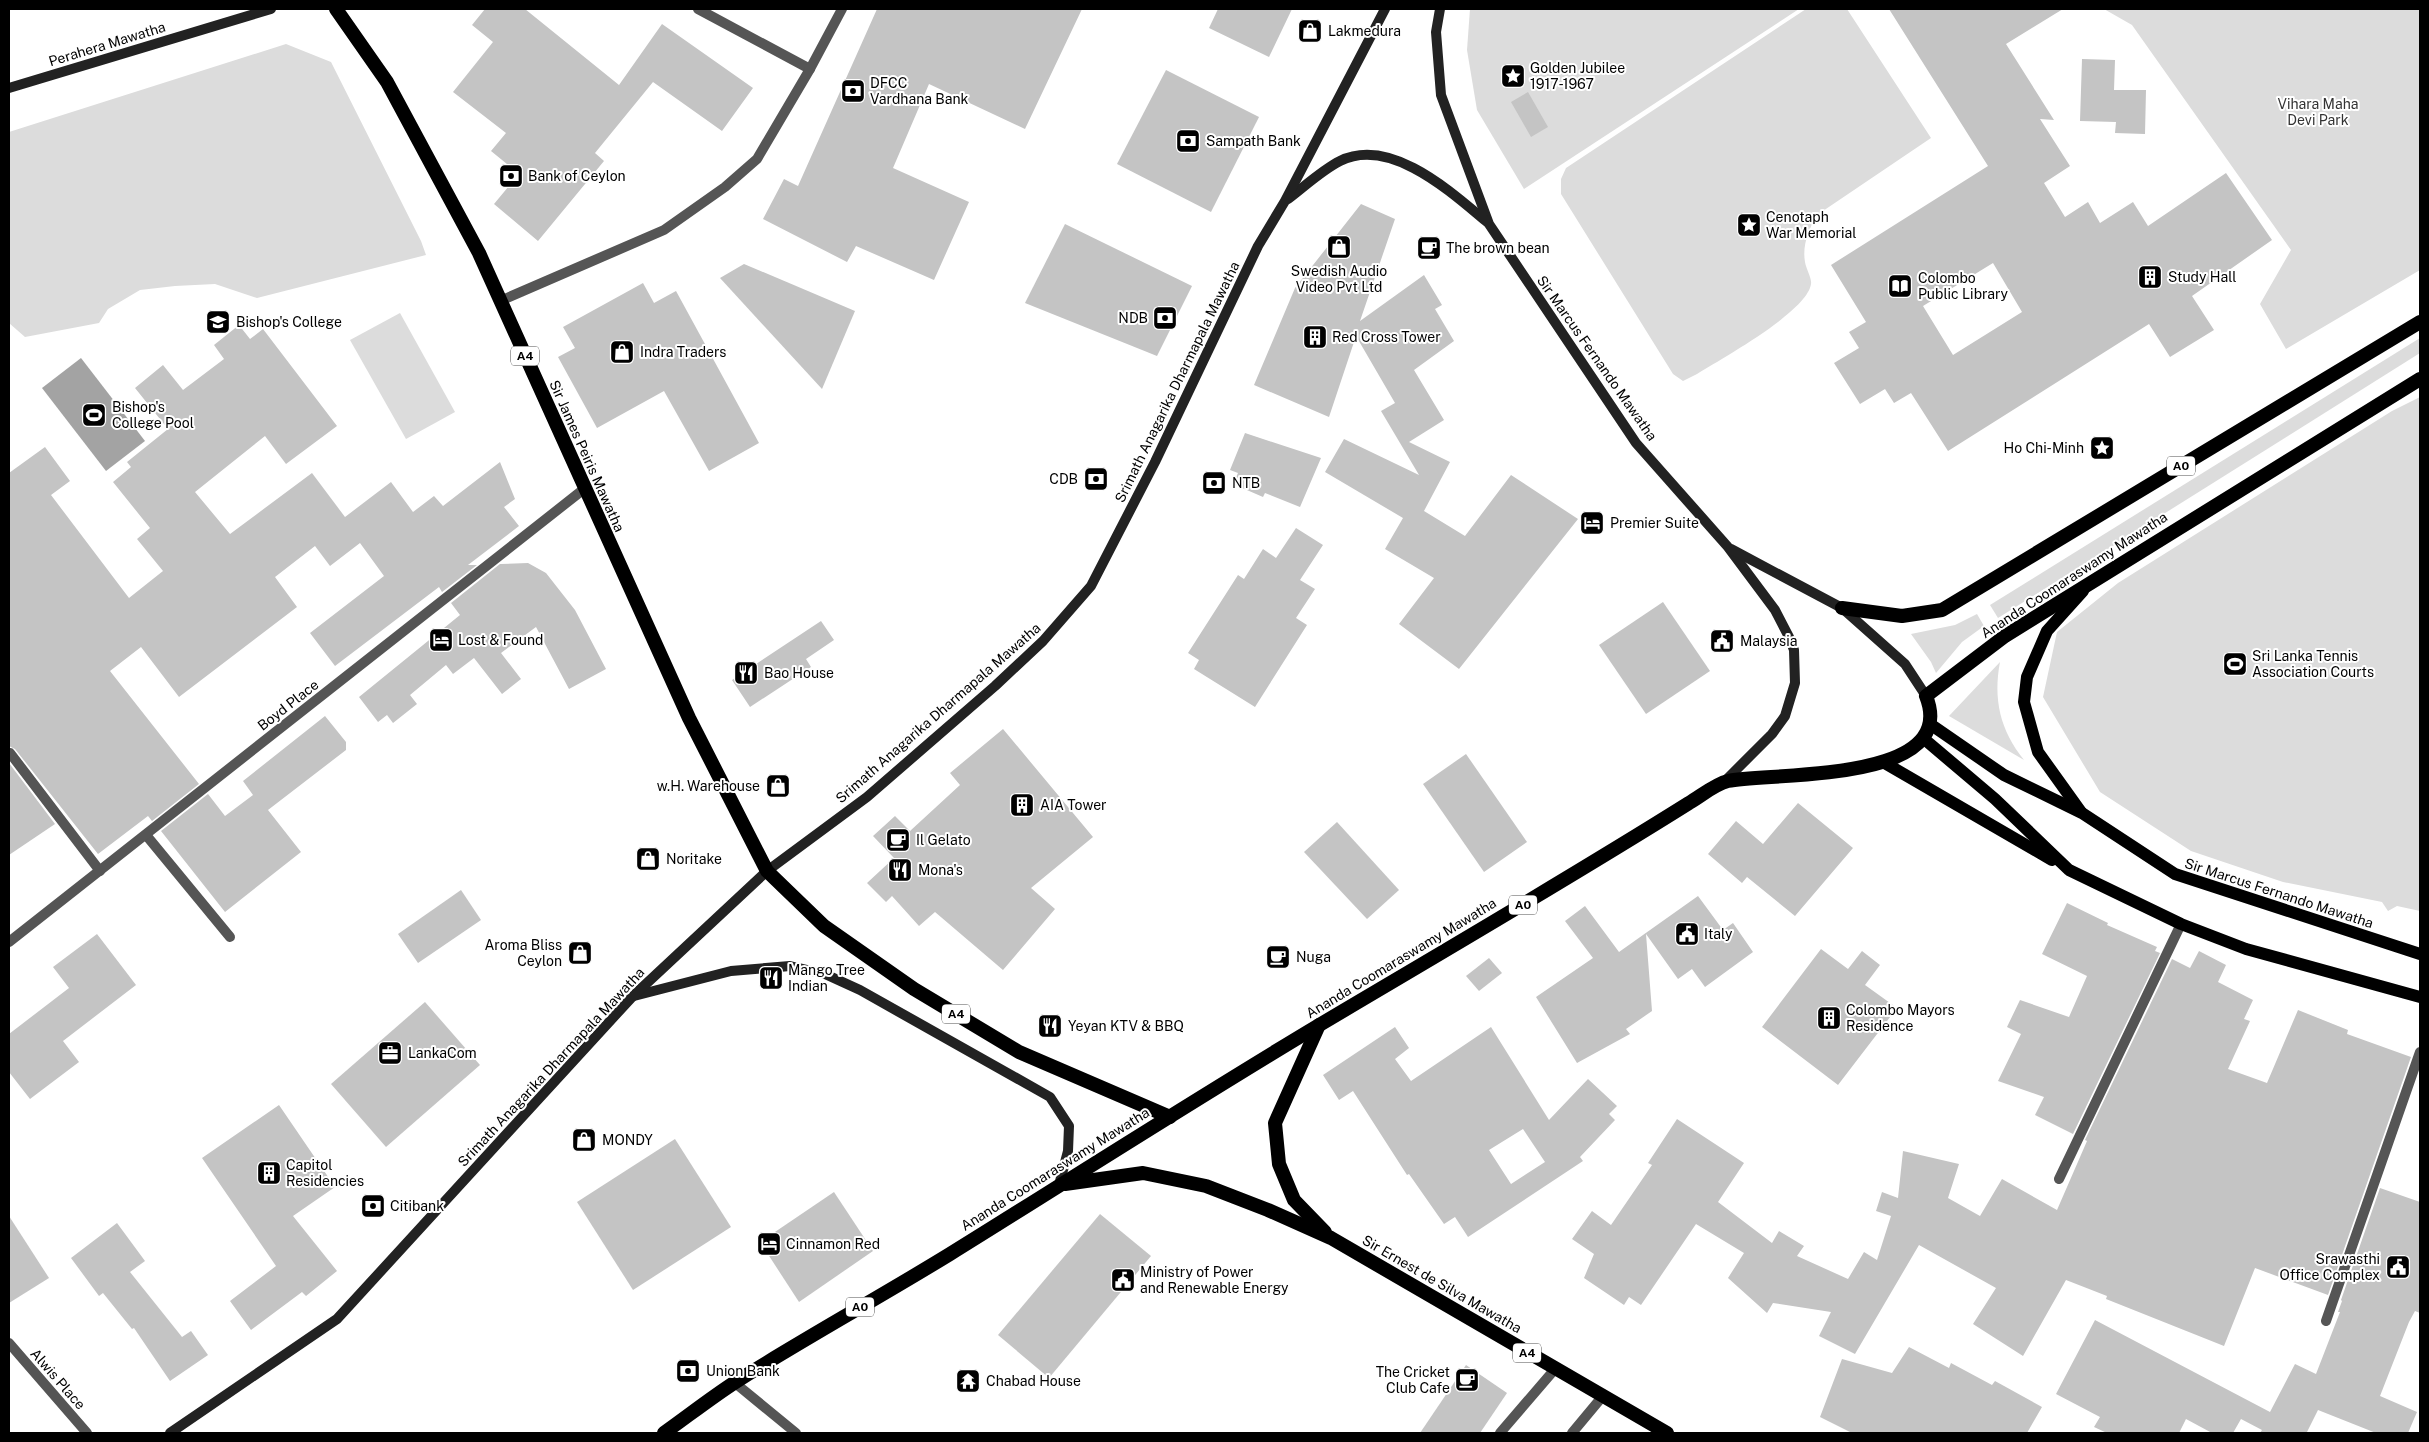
<svg xmlns="http://www.w3.org/2000/svg" width="2429" height="1442" viewBox="0 0 2429 1442" font-family="'Public Sans',sans-serif">
<rect width="100%" height="100%" fill="#fff"/>
<g fill="#dcdcdc">
<polygon points="1470,9 1799,9 1524,189 1477,110 1467,50"/>
<path d="M1806,9h41l84,129 -114,77c-8,14 -15,30 -12,47 1,7 7,16 6,22 -4,28 -89,74 -114,90l-14,7 -10,-7 -112,-180v-15l5,-11z"/>
<polygon points="2104,9 2420,9 2420,270 2286,349 2260,304 2291,250 2132,25"/>
<polygon points="286,44 331,62 421,241 426,255 257,298 215,284 175,286 140,290 108,309 99,323 25,337 9,323 9,132"/>
<polygon points="400,313 455,412 406,439 350,340"/>
<polygon points="2420,338 2420,353 1998,618 1990,605"/>
<polygon points="2420,397 2420,911 2397,906 2388,911 2382,902 2283,882 2191,851 2100,792 2043,697 2057,632 2118,583 2392,411"/>
<polygon points="1977,614 1984,626 1962,642 1936,673 1931,662 1911,634 1955,625"/>
<path d="M2000,662c-7,37 0,68 24,98l-75,-44z"/>
</g>
<polygon fill="#a3a3a3" points="81,358 145,441 106,471 42,388"/>
<g fill="#c4c4c4" fill-rule="evenodd">
<polygon points="485,9 525,9 619,85 662,24 753,88 722,131 653,82 595,153 604,161 538,241 494,204 519,174 491,151 506,133 453,92 493,42 472,25"/>
<polygon points="877,9 1082,9 1025,129 929,84 893,168 969,202 934,280 856,246 847,262 763,219 784,179 798,186"/>
<polygon points="1218,9 1292,9 1269,57 1209,28"/>
<path d="M1889,9h174l-57,35 48,76 -14,-1 30,47 -26,17 21,34 23,-15 12,21 33,-21 15,24 78,-53 46,67 -80,56 22,34 -44,27 -21,-33 -201,127 -37,-58 -17,10 -9,-14 -25,15 -26,-41 25,-15 -10,-16 17,-10 -35,-57 157,-99zM1993,263l29,49 -69,43 -30,-49z"/>
<polygon points="2082,59 2115,60 2114,90 2146,90 2145,134 2115,133 2116,122 2080,121"/>
<polygon points="1166,70 1259,117 1211,212 1117,164"/>
<polygon points="1528,92 1548,127 1531,137 1511,102"/>
<polygon points="1361,204 1395,219 1360,321 1424,275 1442,305 1435,309 1454,341 1414,370 1444,420 1409,442 1450,462 1424,511 1465,536 1511,475 1578,519 1459,669 1399,624 1434,578 1385,549 1403,518 1325,472 1344,439 1419,475 1381,411 1395,403 1356,336 1329,417 1254,385 1295,288"/>
<polygon points="1065,224 1192,286 1157,356 1025,303"/>
<polygon points="744,264 855,311 822,389 720,278"/>
<polygon points="643,283 654,303 676,291 759,443 709,471 664,391 597,428 558,357 575,348 563,327"/>
<polygon points="239,325 250,339 263,329 337,426 286,464 265,436 195,492 230,534 312,473 345,517 391,482 413,512 434,496 443,506 500,462 515,499 504,507 519,526 468,565 477,565 442,592 439,587 335,666 310,633 384,576 360,543 330,566 315,546 275,577 297,607 179,697 141,647 110,671 199,784 152,821 148,816 98,854 15,749 9,746 9,473 45,447 70,481 51,495 129,598 163,571 137,539 150,528 113,482 131,467 127,462 168,429 135,388 163,365 183,390 224,359 214,345"/>
<polygon points="1245,433 1321,458 1300,507 1265,493 1263,497 1233,484 1238,473 1230,470"/>
<polygon points="1296,528 1323,545 1300,580 1315,589 1296,618 1307,625 1255,707 1194,669 1199,660 1188,653 1238,575 1244,579 1263,549 1276,558"/>
<polygon points="528,563 546,573 575,610 606,669 569,689 536,627 501,653 521,679 502,694 474,658 453,674 446,665 410,695 417,704 393,723 387,715 378,722 359,697 460,615 451,603 500,564"/>
<polygon points="1663,602 1710,671 1646,714 1599,645"/>
<polygon points="821,621 834,640 806,659 811,667 750,707 732,680"/>
<polygon points="325,716 346,742 346,750 268,810 301,852 225,912 161,831 208,794 225,816 253,795 243,781"/>
<polygon points="1003,729 1093,837 1031,888 1055,909 1003,970 935,912 919,926 892,896 886,902 867,883 894,858 873,836 895,816 910,831 960,785 950,773"/>
<polygon points="1466,754 1527,842 1484,872 1423,784"/>
<polygon points="9,763 55,824 9,855"/>
<polygon points="1798,803 1853,848 1795,916 1747,877 1742,883 1708,854 1736,821 1763,844"/>
<polygon points="1337,822 1399,890 1367,919 1304,852"/>
<polygon points="461,890 481,920 418,963 398,934"/>
<polygon points="1698,896 1723,930 1733,923 1753,952 1705,987 1692,969 1678,979 1646,934 1652,1011 1626,1029 1630,1034 1577,1063 1536,997 1593,958 1565,921 1585,906 1619,952"/>
<polygon points="2067,903 2108,923 2107,925 2157,947 2155,951 2160,953 2073,1134 2035,1115 2044,1097 1998,1081 2021,1034 2007,1027 2020,1000 2069,1017 2087,976 2042,954"/>
<polygon points="97,934 136,985 63,1041 79,1062 30,1099 9,1072 9,1034 69,988 53,967"/>
<polygon points="1821,949 1848,969 1862,951 1880,965 1865,985 1897,1008 1838,1085 1762,1027"/>
<polygon points="2199,951 2226,965 2218,982 2253,1000 2244,1019 2250,1021 2228,1069 2267,1083 2298,1010 2348,1030 2347,1034 2411,1057 2328,1295 2255,1268 2224,1346 2106,1299 2107,1296 2066,1280 2023,1356 1973,1324 1996,1288 1919,1245 1855,1354 1819,1336 1831,1312 1773,1303 1767,1313 1728,1278 1744,1253 1696,1224 1641,1305 1629,1297 1624,1305 1584,1278 1594,1254 1572,1239 1592,1211 1611,1225 1652,1165 1648,1163 1677,1119 1744,1163 1718,1202 1772,1243 1779,1231 1804,1246 1797,1256 1848,1279 1864,1252 1877,1260 1891,1216 1876,1211 1882,1192 1898,1198 1903,1151 1959,1164 1948,1198 1980,1216 2002,1179 2057,1210 2087,1141 2085,1140 2172,959 2190,968"/>
<polygon points="1489,958 1502,973 1479,991 1466,976"/>
<polygon points="425,1002 480,1065 386,1147 331,1084"/>
<path d="M1395,1027l14,21 -14,11 16,22 80,-54 58,93 39,-41 29,27 -8,8 6,6 -35,37 3,4 -115,76 -13,-20 -11,7 -35,-50 -2,1 -54,-84 -14,9 -16,-25zM1523,1129l22,33 -34,22 -22,-34z"/>
<polygon points="279,1105 335,1187 293,1216 337,1271 306,1296 302,1292 251,1330 230,1301 276,1266 202,1158"/>
<polygon points="675,1139 731,1227 633,1290 577,1202"/>
<polygon points="2380,1188 2420,1202 2420,1313 2415,1311 2409,1322 2380,1396 2417,1412 2408,1433 2376,1433 2318,1410 2307,1432 2310,1433 2260,1433 2262,1430 2241,1419 2233,1433 2212,1433 2186,1419 2179,1433 2107,1433 2094,1427 2100,1417 2056,1394 2095,1320 2270,1412 2295,1364 2316,1374 2340,1312 2338,1312 2342,1301 2341,1300"/>
<polygon points="834,1192 873,1251 799,1302 760,1242"/>
<polygon points="1100,1214 1151,1256 1049,1378 998,1335"/>
<polygon points="9,1216 49,1278 9,1303"/>
<polygon points="117,1223 145,1261 130,1272 182,1337 191,1331 208,1355 170,1381 134,1328 132,1329 103,1293 99,1296 71,1258"/>
<polygon points="1909,1347 1949,1368 1951,1363 1992,1385 1995,1381 2042,1407 2027,1433 1852,1433 1820,1417 1842,1359 1892,1373"/>
<polygon points="1466,1365 1507,1393 1480,1433 1420,1433"/>
</g>
<g fill="none" stroke-linecap="round" stroke-linejoin="round">
<g stroke="#555" stroke-width="10">
<polyline points="698,9 810,69"/>
<polyline points="500,301 664,230 725,187 757,159 810,69 842,9"/>
<polyline points="10,753 100,871"/>
<polyline points="146,835 230,937"/>
<polyline points="9,942 584,489"/>
<polyline points="2059,1179 2181,924"/>
<polyline points="2326,1321 2420,1052"/>
<polyline points="735,1383 796,1433"/>
<polyline points="1572,1433 1602,1397"/>
</g>
<g stroke="#555" stroke-width="10">
<polyline points="9,1343 87,1433"/>
<polyline points="1500,1433 1555,1369"/>
</g>
<g stroke="#222" stroke-width="10">
<polyline points="1440,9 1436,32 1441,95 1489,224 1636,443 1728,547 1775,610 1789,637 1794,650 1795,683 1785,716 1772,734 1725,781"/>
<polyline points="9,88 271,9"/>
<path d="M1288,199c16,-12 34,-29 52,-38 51,-25 112,32 147,61"/>
<polyline points="1731,549 1842,608 1905,664 1926,696"/>
<polyline points="634,996 731,971 790,966 825,974 860,990 1050,1097 1069,1126 1068,1151 1059,1185"/>
<polyline points="170,1433 337,1319 632,997 767,871 867,797 995,686 1043,641 1091,586 1155,462 1258,246 1285,201 1385,9"/>
</g>
<g stroke="#000" stroke-width="12">
<polyline points="1930,724 2004,775 2082,813 2175,874 2420,954"/>
<polyline points="1923,738 1995,799 2069,870 2181,924 2246,949 2420,997"/>
<polyline points="1883,762 2052,860"/>
<polyline points="2081,812 2038,752 2024,702 2027,677 2047,631 2083,591"/>
</g>
<g stroke="#000" stroke-width="14">
<polyline points="336,9 387,82 479,253 689,718 767,871 824,926 914,989 1019,1052 1170,1117"/>
<polyline points="1842,608 1902,616 1942,610 2420,322"/>
<polyline points="1319,1025 1275,1123 1279,1164 1294,1200 1325,1232"/>
<polyline points="1065,1184 1143,1173 1206,1186 1268,1210 1331,1238 1667,1433"/>
<path d="M664,1433c24,-17 48,-36 73,-52 70,-44 143,-84 213,-127 124,-77 247,-156 371,-230 123,-73 247,-145 368,-221 12,-7 26,-19 39,-22 44,-9 233,3 198,-85l79,-60 415,-257"/>
</g>
</g>
<defs>
<symbol id="shop-square" viewBox="-11 -11 22 22"><rect x="-9" y="-9" width="18" height="18" rx="4" fill="#000" stroke="#fff"/><path d="M-5-2.5h2.3a2.7 3.5 0 0 1 5.4 0H5L5.5 6h-11ZM-1.5-2.5h3a1.5 2.3 0 0 0-3 0Z" fill="#fff"/></symbol>
<symbol id="sight-square" viewBox="-11 -11 22 22"><rect x="-9" y="-9" width="18" height="18" rx="4" fill="#000" stroke="#fff"/><path d="M0-6L1.8-2.2L6-1.7L2.9 1.2L3.7 5.4L0 3.3L-3.7 5.4L-2.9 1.2L-6-1.7L-1.8-2.2Z" fill="#fff"/></symbol>
<symbol id="bank-square" viewBox="-11 -11 22 22"><rect x="-9" y="-9" width="18" height="18" rx="4" fill="#000" stroke="#fff"/><path d="M-6-4H6V4H-6ZM0-2.3a2.3 2.3 0 1 0 0 4.6a2.3 2.3 0 1 0 0-4.6Z" fill="#fff"/></symbol>
<symbol id="cafe-square" viewBox="-11 -11 22 22"><rect x="-9" y="-9" width="18" height="18" rx="4" fill="#000" stroke="#fff"/><path d="M-5.5-4.5H6V0H3Q3 3.5 0 3.5H-2.5Q-5.5 3.5-5.5 0ZM3-3.2v2h1.7v-2ZM-6 4.5H4V6H-6Z" fill="#fff"/></symbol>
<symbol id="building-square" viewBox="-11 -11 22 22"><rect x="-9" y="-9" width="18" height="18" rx="4" fill="#000" stroke="#fff"/><path d="M-4-6H4V6H1V3H-1V6H-4ZM-2.5-4.3h1.7v1.8h-1.7ZM.8-4.3h1.7v1.8H.8ZM-2.5-1h1.7V.8h-1.7ZM.8-1h1.7V.8H.8Z" fill="#fff"/></symbol>
<symbol id="library-square" viewBox="-11 -11 22 22"><rect x="-9" y="-9" width="18" height="18" rx="4" fill="#000" stroke="#fff"/><path d="M-6-4Q-3-5.5-.7-3.5V5Q-3 3-6 4ZM6-4Q3-5.5 .7-3.5V5Q3 3 6 4Z" fill="#fff"/></symbol>
<symbol id="school-square" viewBox="-11 -11 22 22"><rect x="-9" y="-9" width="18" height="18" rx="4" fill="#000" stroke="#fff"/><path d="M0-5L7-2L0 1L-7-2ZM-4 1L0 2.5L4 1V4Q0 6-4 4Z" fill="#fff"/></symbol>
<symbol id="stadium-square" viewBox="-11 -11 22 22"><rect x="-9" y="-9" width="18" height="18" rx="4" fill="#000" stroke="#fff"/><path d="M0-5a6.5 5 0 1 0 0 10a6.5 5 0 1 0 0-10ZM-3.5-1.8h7v3.6h-7Z" fill="#fff"/></symbol>
<symbol id="hotel-square" viewBox="-11 -11 22 22"><rect x="-9" y="-9" width="18" height="18" rx="4" fill="#000" stroke="#fff"/><path d="M-6-4.5h1.5V1H6V5H4.5V3h-9V5H-6ZM-4 0a1.8 1.8 0 1 1 3.6 0ZM.5 0V-2.5h3Q6-2.5 6 0Z" fill="#fff"/></symbol>
<symbol id="civic-square" viewBox="-11 -11 22 22"><rect x="-9" y="-9" width="18" height="18" rx="4" fill="#000" stroke="#fff"/><path d="M-.6-6.5H3V-4.5H.6V-3L4-1V1h2V6H-6V1h2V-1L-.6-3ZM-1.2 2.5V6h2.4V2.5Z" fill="#fff"/></symbol>
<symbol id="restaurant-square" viewBox="-11 -11 22 22"><rect x="-9" y="-9" width="18" height="18" rx="4" fill="#000" stroke="#fff"/><path d="M-5-6h1v4h1v-4h1v4h1v-4h1v5L-1.5 .5V6h-2V.5L-5-1ZM5-6V6H3V1.5H1.5Q1.5-4 5-6Z" fill="#fff"/></symbol>
<symbol id="office-square" viewBox="-11 -11 22 22"><rect x="-9" y="-9" width="18" height="18" rx="4" fill="#000" stroke="#fff"/><path d="M-6-3h4V-5.5h4V-3h4V5H-6ZM-1-4.5V-3h2v-1.5ZM-6 0V1H6V0Z" fill="#fff"/></symbol>
<symbol id="temple-square" viewBox="-11 -11 22 22"><rect x="-9" y="-9" width="18" height="18" rx="4" fill="#000" stroke="#fff"/><path d="M0-6L5-2H3V0L6.5 2.5H4V6H1.5V3h-3V6H-4V2.5H-6.5L-3 0V-2H-5Z" fill="#fff"/></symbol>
</defs>
<g fill-rule="evenodd">
<use href="#shop-square" x="1296" y="17" width="28" height="28"/>
<use href="#sight-square" x="1499" y="62" width="28" height="28"/>
<use href="#bank-square" x="839" y="77" width="28" height="28"/>
<use href="#bank-square" x="1174" y="127" width="28" height="28"/>
<use href="#bank-square" x="497" y="162" width="28" height="28"/>
<use href="#sight-square" x="1735" y="211" width="28" height="28"/>
<use href="#shop-square" x="1325" y="233" width="28" height="28"/>
<use href="#cafe-square" x="1415" y="234" width="28" height="28"/>
<use href="#building-square" x="2136" y="263" width="28" height="28"/>
<use href="#library-square" x="1886" y="272" width="28" height="28"/>
<use href="#bank-square" x="1151" y="304" width="28" height="28"/>
<use href="#school-square" x="204" y="308" width="28" height="28"/>
<use href="#building-square" x="1301" y="323" width="28" height="28"/>
<use href="#shop-square" x="608" y="338" width="28" height="28"/>
<use href="#stadium-square" x="80" y="401" width="28" height="28"/>
<use href="#sight-square" x="2088" y="434" width="28" height="28"/>
<use href="#bank-square" x="1082" y="465" width="28" height="28"/>
<use href="#bank-square" x="1200" y="469" width="28" height="28"/>
<use href="#hotel-square" x="1578" y="509" width="28" height="28"/>
<use href="#hotel-square" x="427" y="626" width="28" height="28"/>
<use href="#civic-square" x="1708" y="627" width="28" height="28"/>
<use href="#stadium-square" x="2221" y="650" width="28" height="28"/>
<use href="#restaurant-square" x="732" y="659" width="28" height="28"/>
<use href="#shop-square" x="764" y="772" width="28" height="28"/>
<use href="#building-square" x="1008" y="791" width="28" height="28"/>
<use href="#cafe-square" x="884" y="826" width="28" height="28"/>
<use href="#shop-square" x="634" y="845" width="28" height="28"/>
<use href="#restaurant-square" x="886" y="856" width="28" height="28"/>
<use href="#civic-square" x="1673" y="920" width="28" height="28"/>
<use href="#shop-square" x="566" y="939" width="28" height="28"/>
<use href="#cafe-square" x="1264" y="943" width="28" height="28"/>
<use href="#restaurant-square" x="757" y="964" width="28" height="28"/>
<use href="#building-square" x="1815" y="1004" width="28" height="28"/>
<use href="#restaurant-square" x="1036" y="1012" width="28" height="28"/>
<use href="#office-square" x="376" y="1039" width="28" height="28"/>
<use href="#shop-square" x="570" y="1126" width="28" height="28"/>
<use href="#building-square" x="255" y="1159" width="28" height="28"/>
<use href="#bank-square" x="359" y="1192" width="28" height="28"/>
<use href="#hotel-square" x="755" y="1230" width="28" height="28"/>
<use href="#civic-square" x="2384" y="1253" width="28" height="28"/>
<use href="#civic-square" x="1109" y="1266" width="28" height="28"/>
<use href="#bank-square" x="674" y="1357" width="28" height="28"/>
<use href="#cafe-square" x="1453" y="1366" width="28" height="28"/>
<use href="#temple-square" x="954" y="1367" width="28" height="28"/>
</g>
<g text-anchor="middle" dominant-baseline="central" stroke-width="4" stroke-linejoin="round" paint-order="stroke">
<g fill="#fff" stroke="#4c4c4c" stroke-width="1">
<rect x="511" y="346.5" width="28" height="19" rx="4"/>
<rect x="2167" y="456.5" width="28" height="19" rx="4"/>
<rect x="1509" y="895.5" width="28" height="19" rx="4"/>
<rect x="942" y="1004.5" width="28" height="19" rx="4"/>
<rect x="846" y="1297.5" width="28" height="19" rx="4"/>
<rect x="1513" y="1343.5" width="28" height="19" rx="4"/>
</g>
<g font-size="12" font-weight="bold" fill="#000">
<text x="525" y="356">A4</text>
<text x="2181" y="466">A0</text>
<text x="1523" y="905">A0</text>
<text x="956" y="1014">A4</text>
<text x="860" y="1307">A0</text>
<text x="1527" y="1353">A4</text>
</g>
<g font-size="14" fill="#000" stroke="#fff" text-anchor="start">
<text x="1328" y="31">Lakmedura</text>
<text x="1530" y="68">Golden Jubilee<tspan x="1530" dy="16">1917-1967</tspan></text>
<text x="870" y="83">DFCC<tspan x="870" dy="16">Vardhana Bank</tspan></text>
<text x="1206" y="141">Sampath Bank</text>
<text x="528" y="176">Bank of Ceylon</text>
<text x="1766" y="217">Cenotaph<tspan x="1766" dy="16">War Memorial</tspan></text>
<text x="1446" y="248">The brown bean</text>
<text x="1339" y="271" text-anchor="middle">Swedish Audio<tspan x="1339" dy="16">Video Pvt Ltd</tspan></text>
<text x="2168" y="277">Study Hall</text>
<text x="1918" y="278">Colombo<tspan x="1918" dy="16">Public Library</tspan></text>
<text x="1148" y="318" text-anchor="end">NDB</text>
<text x="236" y="322">Bishop's College</text>
<text x="1332" y="337">Red Cross Tower</text>
<text x="640" y="352">Indra Traders</text>
<text x="112" y="407">Bishop's<tspan x="112" dy="16">College Pool</tspan></text>
<text x="2084" y="448" text-anchor="end">Ho Chi-Minh</text>
<text x="1078" y="479" text-anchor="end">CDB</text>
<text x="1232" y="483">NTB</text>
<text x="1610" y="523">Premier Suite</text>
<text x="458" y="640">Lost &amp; Found</text>
<text x="1740" y="641">Malaysia</text>
<text x="2252" y="656">Sri Lanka Tennis<tspan x="2252" dy="16">Association Courts</tspan></text>
<text x="764" y="673">Bao House</text>
<text x="760" y="786" text-anchor="end">w.H. Warehouse</text>
<text x="1040" y="805">AIA Tower</text>
<text x="916" y="840">Il Gelato</text>
<text x="666" y="859">Noritake</text>
<text x="918" y="870">Mona's</text>
<text x="1704" y="934">Italy</text>
<text x="562" y="945" text-anchor="end">Aroma Bliss<tspan x="562" dy="16">Ceylon</tspan></text>
<text x="1296" y="957">Nuga</text>
<text x="788" y="970">Mango Tree<tspan x="788" dy="16">Indian</tspan></text>
<text x="1846" y="1010">Colombo Mayors<tspan x="1846" dy="16">Residence</tspan></text>
<text x="1068" y="1026">Yeyan KTV &amp; BBQ</text>
<text x="408" y="1053">LankaCom</text>
<text x="602" y="1140">MONDY</text>
<text x="286" y="1165">Capitol<tspan x="286" dy="16">Residencies</tspan></text>
<text x="390" y="1206">Citibank</text>
<text x="786" y="1244">Cinnamon Red</text>
<text x="2380" y="1259" text-anchor="end">Srawasthi<tspan x="2380" dy="16">Office Complex</tspan></text>
<text x="1140" y="1272">Ministry of Power<tspan x="1140" dy="16">and Renewable Energy</tspan></text>
<text x="706" y="1371">Union Bank</text>
<text x="1450" y="1372" text-anchor="end">The Cricket<tspan x="1450" dy="16">Club Cafe</tspan></text>
<text x="986" y="1381">Chabad House</text>
</g>
<g font-size="14" fill="#000" stroke="#fff">
<text transform="translate(107 44) rotate(-17)">Perahera Mawatha</text>
<text transform="translate(1597 358) rotate(55)">Sir Marcus Fernando Mawatha</text>
<text transform="translate(1177 382) rotate(-64)">Srimath Anagarika Dharmapala Mawatha</text>
<text transform="translate(587 456) rotate(66)">Sir James Peiris Mawatha</text>
<text transform="translate(2074 575) rotate(-33)">Ananda Coomaraswamy Mawatha</text>
<text transform="translate(288 705) rotate(-38)">Boyd Place</text>
<text transform="translate(938 713) rotate(-41)">Srimath Anagarika Dharmapala Mawatha</text>
<text transform="translate(2279 893) rotate(18)">Sir Marcus Fernando Mawatha</text>
<text transform="translate(1401 958) rotate(-31)">Ananda Coomaraswamy Mawatha</text>
<text transform="translate(551 1067) rotate(-47)">Srimath Anagarika Dharmapala Mawatha</text>
<text transform="translate(1055 1169) rotate(-32)">Ananda Coomaraswamy Mawatha</text>
<text transform="translate(1442 1284) rotate(30)">Sir Ernest de Silva Mawatha</text>
<text transform="translate(58 1379) rotate(49)">Alwis Place</text>
</g>
<g font-size="14" fill="#333" stroke="#fff">
<text x="2318" y="104">Vihara Maha<tspan x="2318" dy="16">Devi Park</tspan></text>
</g>
</g>
<rect width="2429" height="1442" fill="none" stroke="#000000" stroke-width="20"/>
</svg>
